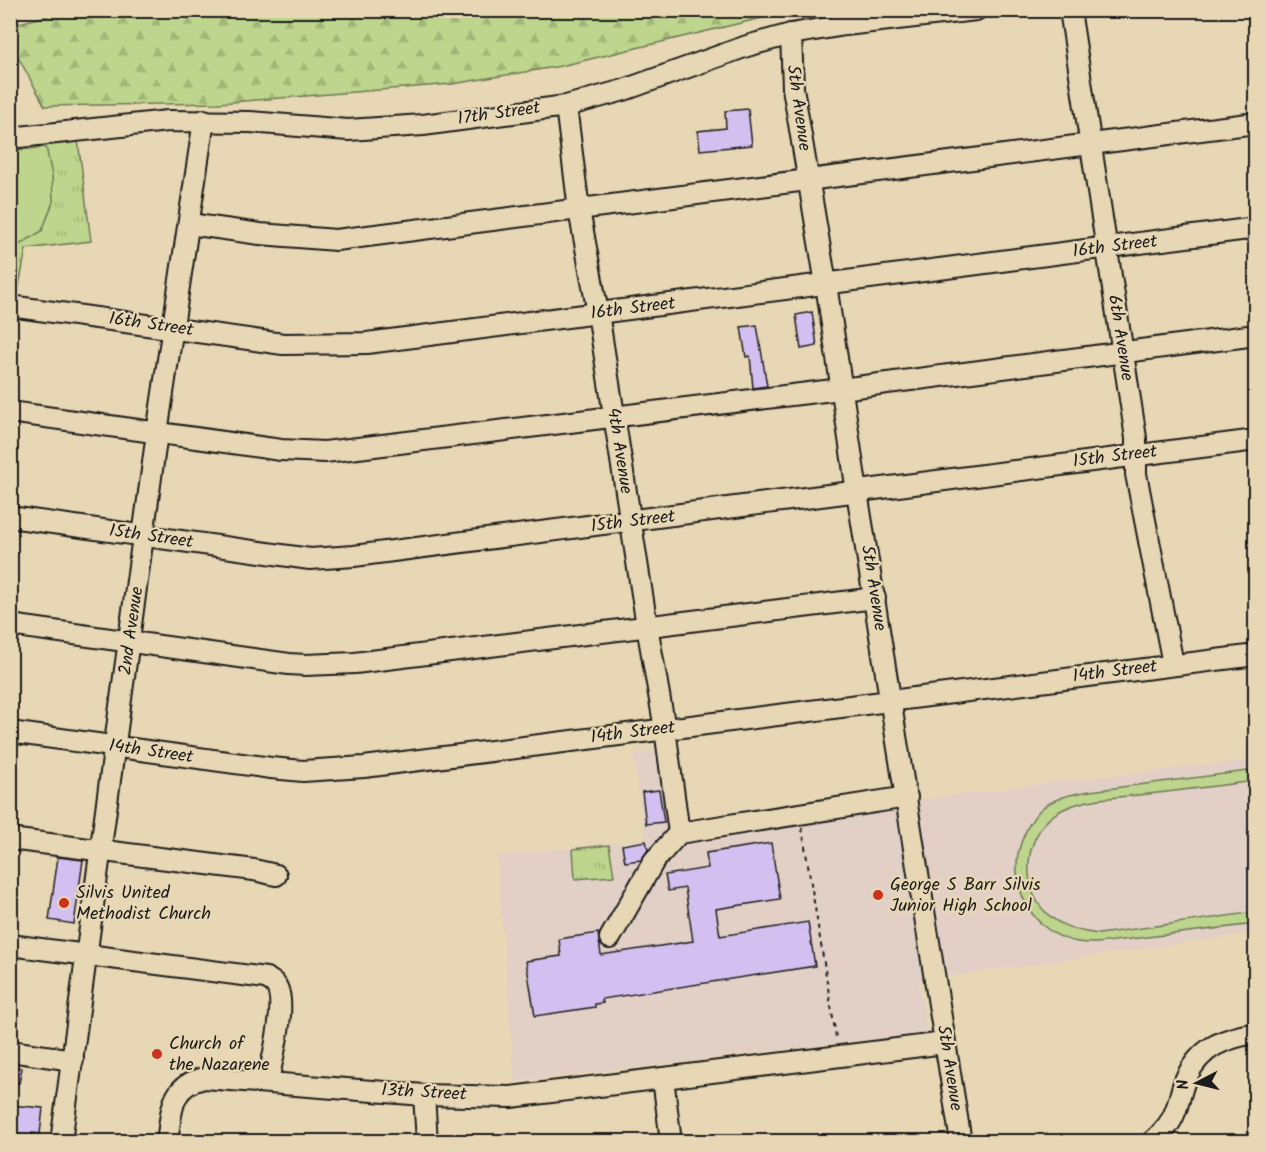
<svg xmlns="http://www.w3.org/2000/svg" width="1266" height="1152" viewBox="0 0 1266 1152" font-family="Kalam,sans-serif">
<defs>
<pattern id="forest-firs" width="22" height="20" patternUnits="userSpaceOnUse" patternTransform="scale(1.5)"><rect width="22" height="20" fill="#bdd58c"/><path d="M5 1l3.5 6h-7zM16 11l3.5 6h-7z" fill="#a2b678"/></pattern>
<pattern id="park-tufts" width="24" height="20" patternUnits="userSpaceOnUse" patternTransform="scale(1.5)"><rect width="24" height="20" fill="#bdd58c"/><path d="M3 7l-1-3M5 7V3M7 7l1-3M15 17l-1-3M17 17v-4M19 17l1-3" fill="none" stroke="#a2b678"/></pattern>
</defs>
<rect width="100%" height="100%" fill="#e8d7b4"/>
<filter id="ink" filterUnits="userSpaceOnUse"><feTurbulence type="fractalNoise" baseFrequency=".0167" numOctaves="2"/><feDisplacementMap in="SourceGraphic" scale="12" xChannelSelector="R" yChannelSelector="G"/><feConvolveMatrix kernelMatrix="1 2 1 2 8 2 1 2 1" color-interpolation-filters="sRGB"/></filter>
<g filter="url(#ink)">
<polygon fill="#e2d0c6" points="662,749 675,838 889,804 1070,780 1255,759 1255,933 919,981 928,1038 914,1034 515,1082 497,856 645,840 633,753"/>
<polygon fill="url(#forest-firs)" stroke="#6c7854" stroke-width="1.5" points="90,11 90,10 811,11 766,17 561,66 452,84 219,103 45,106 11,44 11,25 51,15"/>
<g fill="url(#park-tufts)" stroke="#6c7854" stroke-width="1.5">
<polygon points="78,140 91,241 26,249 17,297 11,296 11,145"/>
<polygon points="609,845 614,876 575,879 573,849"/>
</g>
<g fill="#bdd58c" stroke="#6c7854" stroke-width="1.5">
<polygon points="46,147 52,175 53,202 42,231 11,250 11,151"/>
<path d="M1255,770v11c-39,5 -78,10 -117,14 -24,3 -50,3 -72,13 -33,14 -44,53 -33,85 11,28 38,38 66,41l156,-22v12l-158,19c-6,0 -13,0 -19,-1 -45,-7 -72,-57 -57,-99 4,-12 9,-22 18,-32 13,-13 33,-17 51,-20z"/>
</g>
<g fill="#d3c0f0" stroke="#1c1c1c" stroke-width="1.5">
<polygon points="748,109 752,145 700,150 698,131 726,128 725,111"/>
<polygon points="812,312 817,346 801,349 796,315"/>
<polygon points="757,325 767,386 753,388 750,356 746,357 741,327"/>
<polygon points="659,790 664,822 646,824 642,792"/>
<polygon points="646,841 648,850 641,860 625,862 622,845"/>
<polygon points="771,843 780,899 716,909 720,936 808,922 815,966 602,999 603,1003 595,1004 595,1007 535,1016 526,961 561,956 559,939 598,933 601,955 693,941 685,888 668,891 665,875 708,868 706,853"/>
<polygon points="58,857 83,860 74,924 49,920"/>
<polygon points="10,1066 22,1068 19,1083 10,1081"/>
<polygon points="10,1105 43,1108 40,1134 32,1133 32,1137 10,1134"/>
</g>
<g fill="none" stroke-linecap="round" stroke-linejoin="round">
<defs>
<g id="minor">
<polyline points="1070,10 1136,438 1136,474 1173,664"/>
<polyline points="791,34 793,88 826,284 857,492 961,1142"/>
<polyline points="566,106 579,210 598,313 647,626 665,729 679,833"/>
<polyline points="10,138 168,121 250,122 348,130 423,125 566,106 624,90 747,46 791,34 845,25 976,10"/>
<polyline points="189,224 260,234 336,240 1256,123"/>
<polyline points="10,306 283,344 367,343 1256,228"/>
<polyline points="10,412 281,450 325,452 841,389 1256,335"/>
<path d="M10,517l300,42 44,-3c301,-37 601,-79 902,-116"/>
<polyline points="10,625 289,664 305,665 355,663 875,598"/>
<polyline points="10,732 271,768 303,771 364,767 1256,655"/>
<polyline points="10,839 254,870 276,875"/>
<polyline points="610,938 654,861 679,833 907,797"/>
<path d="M10,945l256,33c0,0 7,4 8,5 16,16 -3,78 -6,99"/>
<polyline points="10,1051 73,1060"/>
<polyline points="663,1078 671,1142"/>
<polyline points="424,1095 427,1142"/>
<polyline points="61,1142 157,433 204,120"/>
<path d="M167,1142c5,-30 2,-56 37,-64l220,17 87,2 434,-54"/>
<path d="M1152,1142c10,-9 19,-18 23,-30 5,-11 6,-25 12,-36 15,-30 38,-38 69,-43"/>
</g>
</defs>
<use href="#minor" stroke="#1c1c1c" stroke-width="24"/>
<polyline stroke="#1c1c1c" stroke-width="2" stroke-dasharray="4.5 4.5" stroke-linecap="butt" points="802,828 836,1037 839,1040"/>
<use href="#minor" stroke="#e8d7b4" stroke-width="20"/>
</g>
</g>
<g fill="#c8321e" stroke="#e8d7b4" stroke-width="2">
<circle cx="878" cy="895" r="6"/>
<circle cx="64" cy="903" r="6"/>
<circle cx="157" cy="1054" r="6"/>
</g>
<g text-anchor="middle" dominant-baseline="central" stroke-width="4.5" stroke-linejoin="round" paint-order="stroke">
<g font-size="18" fill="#1c1c1c" stroke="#e8d7b4">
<text transform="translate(798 108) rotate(82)">5th Avenue</text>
<text transform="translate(499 114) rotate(-8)">17th Street</text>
<text transform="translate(1115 247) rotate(-7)">16th Street</text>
<text transform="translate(633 309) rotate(-7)">16th Street</text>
<text transform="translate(151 325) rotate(8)">16th Street</text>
<text transform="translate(1120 338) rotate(81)">6th Avenue</text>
<text transform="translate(619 451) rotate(81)">4th Avenue</text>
<text transform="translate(1115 457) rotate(-7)">15th Street</text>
<text transform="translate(633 522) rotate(-7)">15th Street</text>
<text transform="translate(151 537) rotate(8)">15th Street</text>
<text transform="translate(873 588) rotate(81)">5th Avenue</text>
<text transform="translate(132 631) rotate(-82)">2nd Avenue</text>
<text transform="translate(1115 672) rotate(-7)">14th Street</text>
<text transform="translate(633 733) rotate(-7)">14th Street</text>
<text transform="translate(151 752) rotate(8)">14th Street</text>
<text transform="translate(949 1068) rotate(81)">5th Avenue</text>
<text transform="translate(424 1093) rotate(3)">13th Street</text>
</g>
<g font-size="18" fill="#1c1c1c" stroke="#e8d7b4" text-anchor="start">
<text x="890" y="885">George S Barr Silvis<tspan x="890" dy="21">Junior High School</tspan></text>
<text x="76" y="893">Silvis United<tspan x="76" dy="21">Methodist Church</tspan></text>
<text x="169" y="1044">Church of<tspan x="169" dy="21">the Nazarene</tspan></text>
</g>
</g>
<rect width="1266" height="1152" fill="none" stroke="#e8d7b4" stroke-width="36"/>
<rect x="18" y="18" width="1230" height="1116" fill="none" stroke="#1c1c1c" stroke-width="2" filter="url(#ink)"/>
<g transform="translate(1197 1083) rotate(263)" stroke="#e8d7b4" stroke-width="4.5" paint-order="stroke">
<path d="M0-4.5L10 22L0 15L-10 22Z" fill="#1c1c1c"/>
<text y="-9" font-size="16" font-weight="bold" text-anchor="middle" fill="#1c1c1c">N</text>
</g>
</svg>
